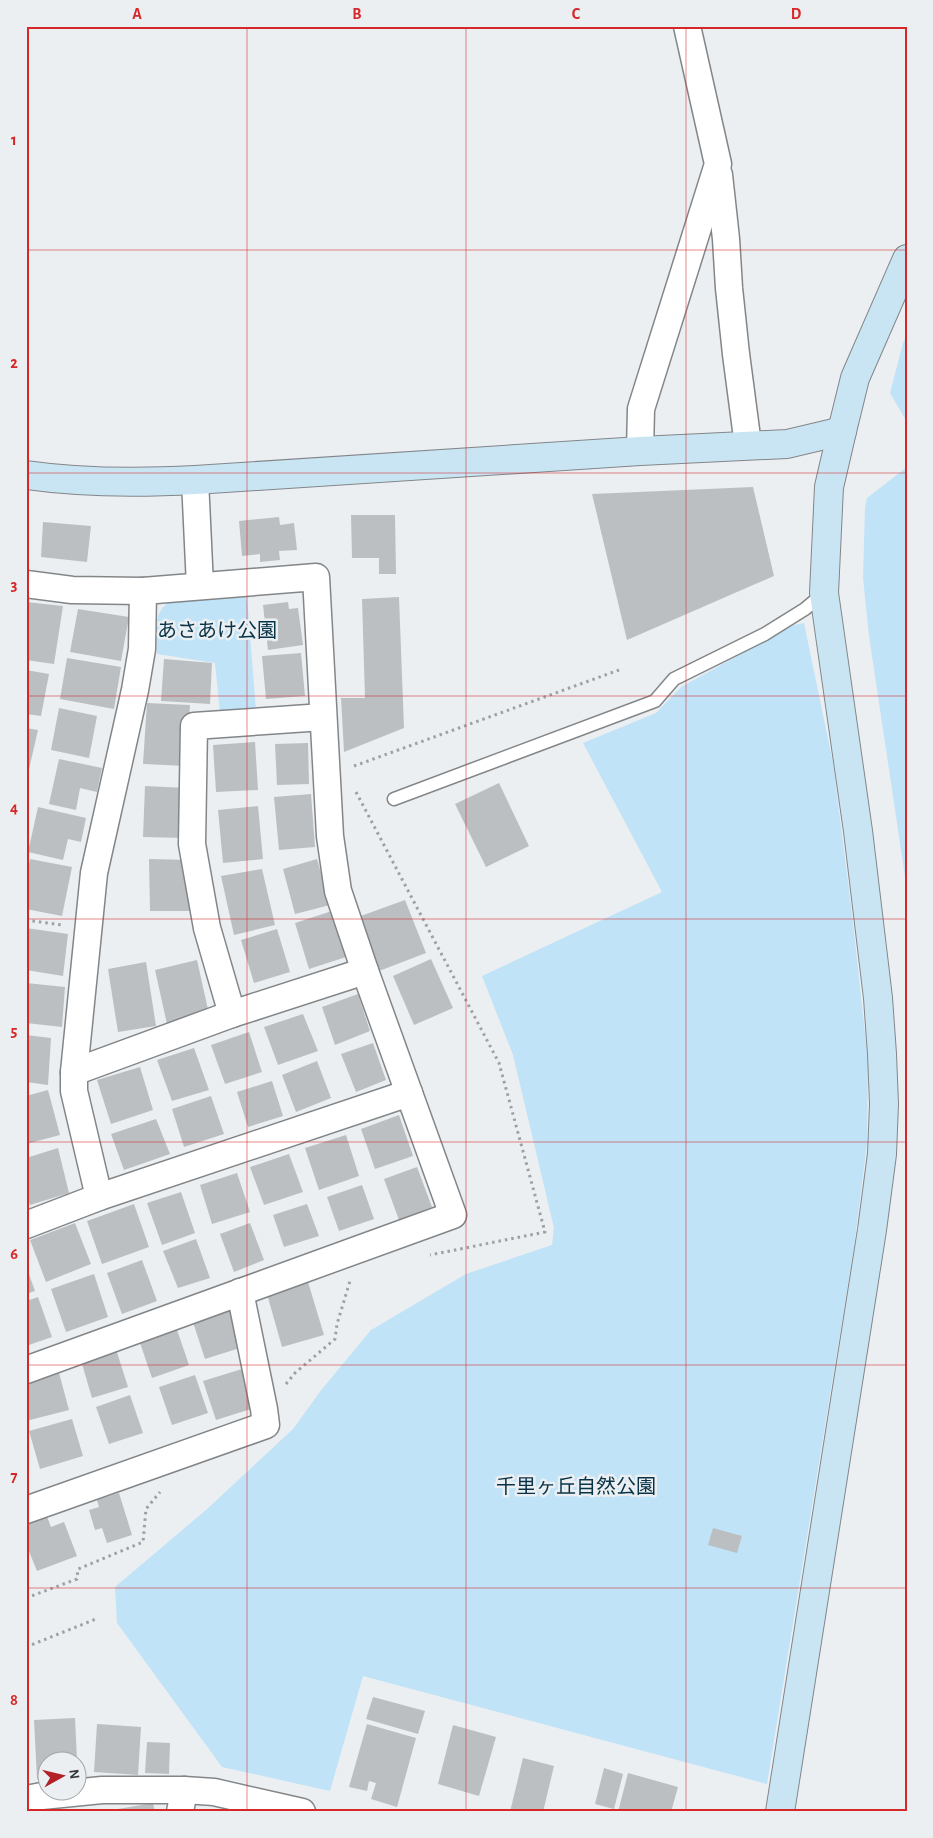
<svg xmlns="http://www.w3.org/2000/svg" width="933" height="1838" viewBox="0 0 933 1838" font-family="'Alegreya Sans','Noto Sans JP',sans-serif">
<rect width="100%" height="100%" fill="#ebeff2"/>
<g fill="#c0e3f8">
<polygon points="907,334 907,422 890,393 903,343"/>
<polygon points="907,467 905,503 907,504 907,890 869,636 863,578 865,507 867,498"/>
<path d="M247,597l9,114 -36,2 -5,-50 -58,-9c0,-20 -6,-42 14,-53z"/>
<polygon points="804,623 833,763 852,913 868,1061 867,1144 854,1247 767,1784 363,1676 330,1791 222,1767 117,1623 115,1587 207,1509 293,1429 322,1389 371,1330 466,1274 552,1245 554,1228 513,1055 482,976 662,892 583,743 656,713 681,687 794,625"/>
</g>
<g fill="#bbbfc2">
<polygon points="753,487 774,576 627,640 592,494"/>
<polygon points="351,515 395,515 396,574 379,574 379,558 352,558"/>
<polygon points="279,517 280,525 294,523 297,550 279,551 280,560 260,562 260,554 242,556 239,521"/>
<polygon points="43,522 91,526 87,562 41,557"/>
<polygon points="399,597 404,728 344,752 341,698 365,698 362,599"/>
<polygon points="26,602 63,606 54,664 26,660"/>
<polygon points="288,602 289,609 298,608 303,645 268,650 263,605"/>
<polygon points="78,609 129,617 121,661 70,652"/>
<polygon points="301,653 305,696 266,699 262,656"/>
<polygon points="67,658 121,667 114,709 60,699"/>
<polygon points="164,659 212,663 210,704 161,701"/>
<polygon points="26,670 49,674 41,716 26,714"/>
<polygon points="147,703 190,705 186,766 143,764"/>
<polygon points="59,708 97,716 89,758 51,750"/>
<polygon points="26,728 38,730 27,778 26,778"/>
<polygon points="255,742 258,790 216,792 213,745"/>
<polygon points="308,743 309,784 277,785 275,744"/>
<polygon points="59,759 102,768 97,792 80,788 76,810 49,804"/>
<polygon points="499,783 529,846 486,867 455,804"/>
<polygon points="145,786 187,788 185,838 143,837"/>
<polygon points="311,794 315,847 279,850 274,797"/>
<polygon points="258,806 263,859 223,863 218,810"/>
<polygon points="38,807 86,818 81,842 68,839 63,860 28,852"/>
<polygon points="30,859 72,867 62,916 26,909 26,879"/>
<polygon points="149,859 189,860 189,911 150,911"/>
<polygon points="317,859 330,905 295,914 283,869"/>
<polygon points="262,869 275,925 234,935 221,876"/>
<polygon points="405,900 426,953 379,971 358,917"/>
<polygon points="332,911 346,957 309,969 295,923"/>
<polygon points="26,928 68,934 63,976 26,970"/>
<polygon points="277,929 290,972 254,983 241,940"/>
<polygon points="431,959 453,1008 414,1025 393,976"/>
<polygon points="197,960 209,1014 167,1024 155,970"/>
<polygon points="146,962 156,1026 118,1032 108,969"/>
<polygon points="26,983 65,987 62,1027 26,1023"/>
<polygon points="358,994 370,1031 335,1045 322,1007"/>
<polygon points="303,1014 318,1051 278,1065 264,1027"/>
<polygon points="249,1032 262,1072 225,1084 211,1045"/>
<polygon points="26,1035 51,1038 48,1085 26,1082"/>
<polygon points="373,1043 386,1080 356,1092 341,1054"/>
<polygon points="194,1048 209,1090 172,1101 157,1060"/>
<polygon points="317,1061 331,1098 296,1112 282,1075"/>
<polygon points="140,1067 153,1110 111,1124 97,1080"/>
<polygon points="272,1081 283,1116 248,1127 237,1092"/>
<polygon points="48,1090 60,1135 26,1144 26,1096"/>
<polygon points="211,1096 224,1134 184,1147 172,1109"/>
<polygon points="399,1115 413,1156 375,1169 361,1129"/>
<polygon points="156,1119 170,1154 124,1170 111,1134"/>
<polygon points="346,1135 359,1176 319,1190 305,1148"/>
<polygon points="58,1148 69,1193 30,1205 26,1192 26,1158"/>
<polygon points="289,1154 303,1192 264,1205 250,1167"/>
<polygon points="417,1167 432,1207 399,1220 384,1179"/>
<polygon points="237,1173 250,1212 212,1224 200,1185"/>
<polygon points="362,1185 374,1219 339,1231 327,1197"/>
<polygon points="181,1192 195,1233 162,1245 147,1203"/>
<polygon points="134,1204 149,1247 102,1264 87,1221"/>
<polygon points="307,1204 319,1236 284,1247 273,1215"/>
<polygon points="75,1223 91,1264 46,1282 30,1240"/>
<polygon points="250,1223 264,1260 234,1272 220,1234"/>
<polygon points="196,1239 210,1278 178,1288 163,1251"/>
<polygon points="142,1260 157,1301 122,1314 107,1273"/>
<polygon points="26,1266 35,1291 26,1294"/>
<polygon points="94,1274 108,1317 66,1332 51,1289"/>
<polygon points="308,1282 324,1335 282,1347 267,1294"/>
<polygon points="38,1297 52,1337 26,1346 26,1301"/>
<polygon points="230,1304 243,1347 205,1359 191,1316"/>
<polygon points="175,1324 189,1365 152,1378 138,1337"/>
<polygon points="115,1346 128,1387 92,1398 80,1357"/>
<polygon points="58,1369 69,1410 26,1421 26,1378"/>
<polygon points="242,1369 254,1408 216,1420 203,1381"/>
<polygon points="195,1375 208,1413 172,1425 159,1387"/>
<polygon points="130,1395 143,1433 109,1444 96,1407"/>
<polygon points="72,1419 83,1456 40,1469 29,1431"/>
<polygon points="119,1493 132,1535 107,1543 102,1528 95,1530 89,1510 99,1507 97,1500"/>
<polygon points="46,1514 51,1527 64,1522 77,1556 37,1571 26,1544 26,1522"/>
<polygon points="713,1528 742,1536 737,1553 708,1545"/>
<polygon points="373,1697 425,1711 418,1734 366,1719"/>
<polygon points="75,1718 77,1760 48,1760 48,1778 37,1779 34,1720"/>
<polygon points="97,1724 141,1727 138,1775 94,1772"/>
<polygon points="367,1724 416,1738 397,1807 371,1799 376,1783 369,1781 367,1791 349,1787"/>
<polygon points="453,1725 496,1737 479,1796 438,1784"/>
<polygon points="147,1742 170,1743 169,1774 145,1773"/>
<polygon points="523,1758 554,1766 543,1812 510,1812"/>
<polygon points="604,1768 623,1774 614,1809 595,1804"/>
<polygon points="628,1773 678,1787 671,1812 618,1812"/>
<polygon points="153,1803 155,1812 106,1812 106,1811"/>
</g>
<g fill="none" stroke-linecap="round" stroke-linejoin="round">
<defs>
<polyline id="lane" points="394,799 655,701 674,679 765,634 805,609 824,593"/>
<g id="street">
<polyline points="719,175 726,239 729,288 736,354 748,445"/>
<polyline points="640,451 641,409 718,164 687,26"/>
<polyline points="195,480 200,586"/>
<polyline points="26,584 72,590 143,591 316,577 330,836 338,891 365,971 453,1215 26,1370"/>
<polyline points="143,591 142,649 135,690 94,873 74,1072 74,1091 99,1197 409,1093"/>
<polyline points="232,1014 207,928 192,844 194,726 323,717"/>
<polyline points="74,1072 232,1014 365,971"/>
<polyline points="26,1225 99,1197"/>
<polyline points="26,1510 266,1425 264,1409 240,1292"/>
<polyline points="26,1799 42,1796 102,1790 184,1790 214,1792 302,1812"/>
<polyline points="180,1812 184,1790"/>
</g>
<g id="secondary">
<path d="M26,475c56,8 112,8 169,5l445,-29 147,-7 55,-13"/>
<polyline points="780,1812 872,1230 882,1154 884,1104 882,1054 878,998 858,831 824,593 829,487 842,431 855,378 907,259"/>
</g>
</defs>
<use href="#lane" stroke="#838688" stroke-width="15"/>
<use href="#street" stroke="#838688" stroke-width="29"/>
<use href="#secondary" stroke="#838688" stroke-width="30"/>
<g stroke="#9ea0a2" stroke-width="3" stroke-dasharray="2.5 4" stroke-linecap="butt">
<polyline points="354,766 619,670"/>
<polyline points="356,792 499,1063 545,1232 430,1255"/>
<polyline points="26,920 62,925"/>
<polyline points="286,1384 295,1373 335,1339 337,1324 350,1281"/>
<polyline points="26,1598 77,1579 78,1569 143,1542 146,1509 160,1492"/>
<polyline points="26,1647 96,1619"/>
</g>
<use href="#lane" stroke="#fff" stroke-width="12"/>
<use href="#street" stroke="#fff" stroke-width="26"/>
<use href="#secondary" stroke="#c9e5f4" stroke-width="28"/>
</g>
<path fill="none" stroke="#d62828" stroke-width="1" stroke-opacity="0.55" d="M247,26v1786M466,26v1786M686,26v1786M26,250h881M26,473h881M26,696h881M26,919h881M26,1142h881M26,1365h881M26,1588h881"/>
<g text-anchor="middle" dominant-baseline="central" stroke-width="5" stroke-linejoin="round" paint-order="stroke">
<g font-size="20" fill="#083247" stroke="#ebeff2">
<text x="217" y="631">あさあけ公園</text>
<text x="576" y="1487">千里ヶ丘自然公園</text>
</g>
</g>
<rect width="933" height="1838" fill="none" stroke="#ebeff2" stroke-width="55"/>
<g transform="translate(62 1776) rotate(82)"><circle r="24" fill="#ebeff2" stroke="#a3a6a8"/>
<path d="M0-4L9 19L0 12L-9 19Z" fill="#b22127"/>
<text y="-8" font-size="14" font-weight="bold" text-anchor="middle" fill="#373839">N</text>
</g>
<rect x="28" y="28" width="878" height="1782" fill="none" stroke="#d62828" stroke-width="2"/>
<g font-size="16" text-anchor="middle" font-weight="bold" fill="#d62828">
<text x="137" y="19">A</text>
<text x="357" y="19">B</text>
<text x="576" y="19">C</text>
<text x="796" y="19">D</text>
<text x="14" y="145">1</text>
<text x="14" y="368">2</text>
<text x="14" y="590">3</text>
<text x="14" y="813">4</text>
<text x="14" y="1036">5</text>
<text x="14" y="1259">6</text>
<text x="14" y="1482">7</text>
<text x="14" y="1705">8</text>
</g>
</svg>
